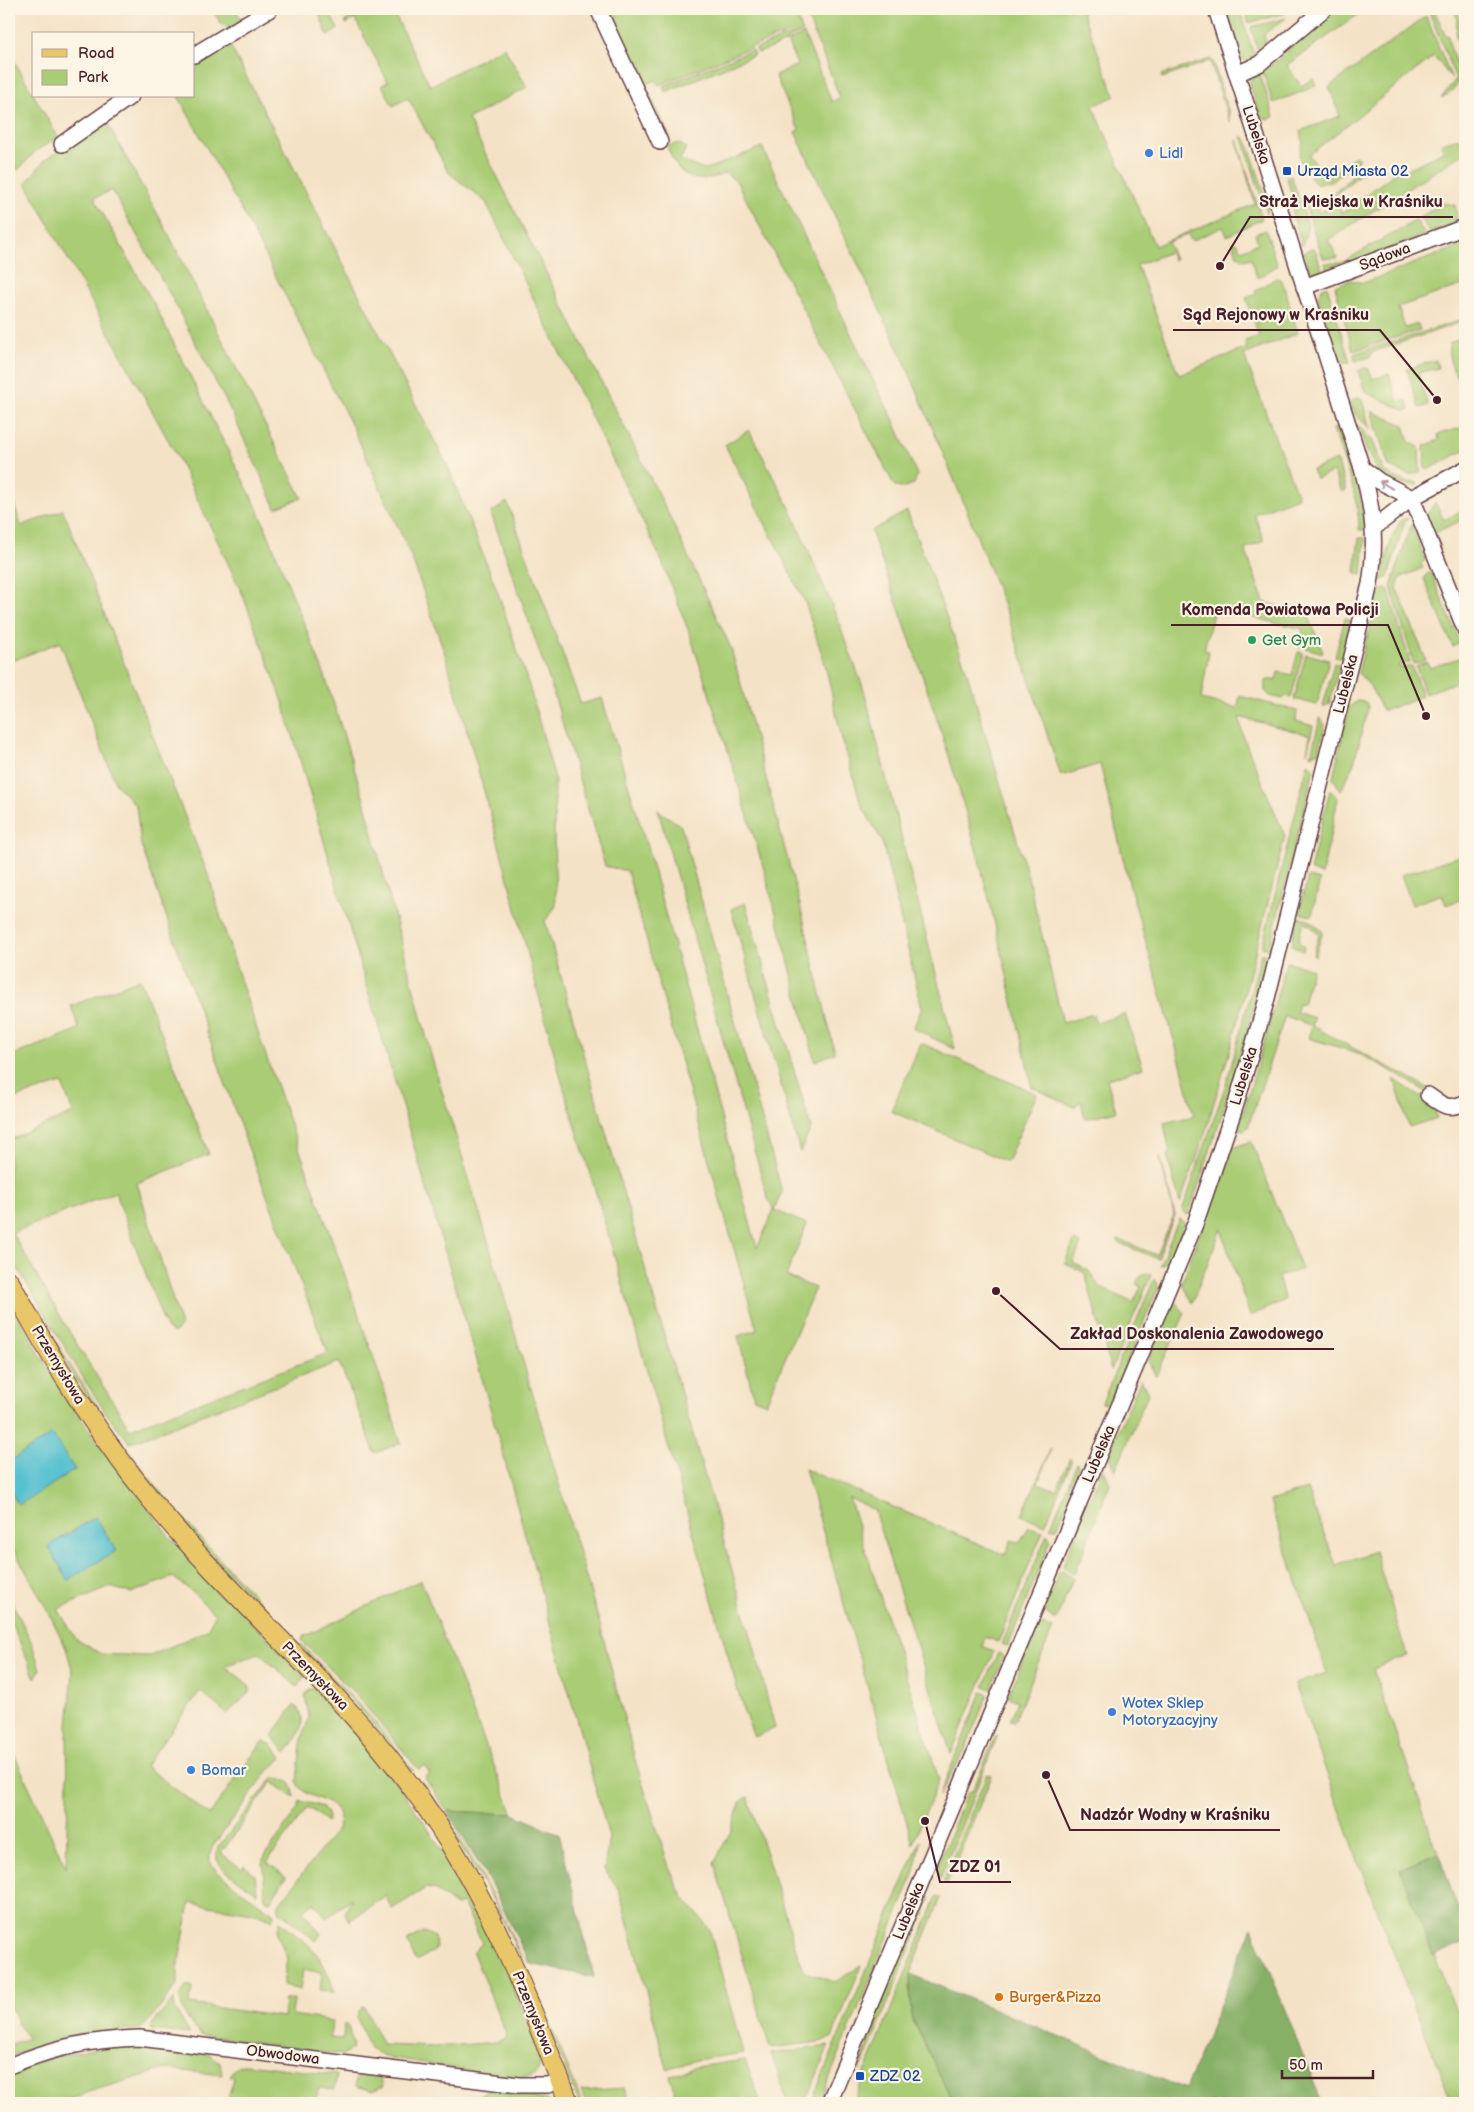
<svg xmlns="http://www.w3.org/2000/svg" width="1474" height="2112" viewBox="0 0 1474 2112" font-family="'Balsamiq Sans',sans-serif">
<rect width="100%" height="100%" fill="#fcf5e5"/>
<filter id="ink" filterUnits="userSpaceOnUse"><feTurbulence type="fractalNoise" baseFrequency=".02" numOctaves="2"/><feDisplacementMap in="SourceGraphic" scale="10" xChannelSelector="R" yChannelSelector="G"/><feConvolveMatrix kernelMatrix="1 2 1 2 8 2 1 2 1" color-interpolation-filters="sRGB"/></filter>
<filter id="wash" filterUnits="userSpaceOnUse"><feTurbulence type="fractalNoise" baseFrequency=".0096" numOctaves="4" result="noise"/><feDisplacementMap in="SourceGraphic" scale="20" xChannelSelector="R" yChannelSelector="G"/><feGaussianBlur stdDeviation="1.12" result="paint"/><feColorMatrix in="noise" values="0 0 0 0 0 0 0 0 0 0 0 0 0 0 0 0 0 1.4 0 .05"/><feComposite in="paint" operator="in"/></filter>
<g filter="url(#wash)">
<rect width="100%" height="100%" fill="#f4e2c6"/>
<g fill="#a9cc75" stroke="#7a7650" fill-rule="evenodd">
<polygon points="212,9 235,9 242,20 230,28 222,25"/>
<polygon points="317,9 327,9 338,29 328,36"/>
<polygon points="335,9 392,9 430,86 504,47 527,87 468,119 665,507 731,648 800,905 835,1053 815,1061 766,876 731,761 689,632 660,557 486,202 449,173 408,98 393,106 382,85 388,82 355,19 346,24 345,21 354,15 350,9 341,15"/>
<polygon points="603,9 793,9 803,32 789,38 787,33 659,85 656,80 645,84 670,138 663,136"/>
<polygon points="804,9 1081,9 1115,96 1093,106 1155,246 1255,204 1237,140 1262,219 1227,236 1223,227 1191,241 1188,234 1168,242 1175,260 1173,260 1170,252 1137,265 1179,375 1247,348 1245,341 1259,336 1246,298 1256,294 1255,291 1276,278 1282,280 1298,333 1244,355 1298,497 1254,514 1264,541 1245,549 1264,602 1308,614 1323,653 1299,646 1303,629 1214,609 1204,650 1209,651 1201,699 1237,708 1240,696 1297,711 1296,721 1313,726 1307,753 1310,735 1239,717 1244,739 1285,836 1232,1043 1202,1143 1180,1203 1167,1155 1170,1154 1164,1123 1194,1116 1182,1068 1129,883 1100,764 1061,776 1009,619 965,506 906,365 795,132 799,130 775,75 797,65 788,43 787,42 758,53 756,49 786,36 789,41 804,34 832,102 840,97"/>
<polygon points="1226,9 1239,9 1255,58 1250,61 1243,60"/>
<polygon points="1244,9 1290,9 1286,13 1249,23"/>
<polygon points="1337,9 1366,9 1287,65 1301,86 1313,79 1316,86 1273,103 1261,67 1265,63 1272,65 1324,15"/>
<polygon points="1453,9 1465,9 1465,58 1456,36 1457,18"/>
<path d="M1434,10l12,26 2,-1c2,26 26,48 -7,63l15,-19 -26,-65z"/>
<polygon points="1426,16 1452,79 1434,56 1309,155 1316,164 1305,172 1299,157 1303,142 1300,131 1340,116 1329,87"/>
<polygon points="1286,18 1264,34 1267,49 1259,55 1251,27"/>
<polygon points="227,39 448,467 497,590 530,689 555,779 554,835 556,906 545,921 755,1650 775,1728 754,1737 744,1712 601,1209 561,1079 492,819 446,657 411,556 353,428 247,220 178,96 194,96 194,60"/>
<polygon points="752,50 754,55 665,92 663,86"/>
<polygon points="9,52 58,137 36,151 18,170 9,155"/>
<polygon points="1210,59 1213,61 1229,113 1230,122 1210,61 1162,78 1161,75"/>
<polygon points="1259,71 1274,117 1268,119 1260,117 1250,84 1251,80"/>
<polygon points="105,119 169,235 302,498 276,508 230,409 172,298 112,190 94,198 155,306 260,514 325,676 364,800 433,1062 485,1231 600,1625 635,1760 670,1870 684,1898 709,1928 743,2053 696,2060 667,2069 619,1890 604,1869 609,1837 476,1357 282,699 242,593 177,456 26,183 45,160"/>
<polygon points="1242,136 1247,140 1269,207 1267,214"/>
<polygon points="1465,136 1465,152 1328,240 1338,258 1323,258 1303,199 1310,196 1319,212 1339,204 1334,191 1340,188 1363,164 1366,169 1336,194 1342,207 1339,209 1342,213 1391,176 1397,167 1401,173 1443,151 1442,143"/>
<path d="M679,143l7,5 -6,12 24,10 58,-23 107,225 25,49 23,54 -3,9 -14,4 -6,-3 -157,-303 -11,-9c-32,13 -47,6 -59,-27z"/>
<polygon points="1355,156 1359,159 1334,180 1317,185 1310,176 1319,169 1327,178"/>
<polygon points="1291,175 1308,226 1302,246 1293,216 1292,195 1286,177"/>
<polygon points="1443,203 1455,205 1457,218 1452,224 1430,233 1420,217"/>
<polygon points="1416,220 1425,235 1327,272 1325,263 1341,263"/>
<polygon points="1266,230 1277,266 1257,278 1251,258 1244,260 1237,255 1233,243 1237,242 1241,250 1258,243 1255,234"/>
<polygon points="1465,244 1465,284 1398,307 1405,328 1418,324 1420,330 1353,351 1335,286 1351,280 1363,283"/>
<polygon points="1313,248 1315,249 1323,274 1314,274 1308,268 1303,252"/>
<polygon points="1327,286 1350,362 1343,362 1337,357 1318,297 1321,289"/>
<polygon points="1465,319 1465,321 1373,352 1370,357 1355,361 1354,354"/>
<path d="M1459,339l6,9v19l-3,1 3,10 -6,1c-7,-7 -13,-27 -9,-36z"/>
<polygon points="1436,360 1438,368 1418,373 1428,406 1419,408 1407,369"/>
<polygon points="1365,368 1369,369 1373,379 1389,374 1398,402 1407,400 1410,410 1406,411 1365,392 1358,371"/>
<polygon points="1359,398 1362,399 1370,429 1354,413 1351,400"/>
<polygon points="1371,411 1404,425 1409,442 1419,447 1420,472 1410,475 1389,467"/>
<path d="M1358,426l15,15 11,31 22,10h10l2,3c-42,3 -49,-27 -60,-59z"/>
<path d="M1340,427l20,66 5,37h-6c0,-34 -15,-68 -26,-101z"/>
<polygon points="1465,427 1465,450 1428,470 1425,468 1424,446 1439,440 1438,434"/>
<polygon points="749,430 790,508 834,610 864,690 955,1049 913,1028 922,1008 882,841 861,804 841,735 825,664 805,602 725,445"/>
<polygon points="1337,460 1346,490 1342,492 1333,472 1316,479 1312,470"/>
<path d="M11,494l10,32 42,-16 146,367c54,192 134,376 192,566l-26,10 -36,-91 -209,81 -24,-30 -21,-32 -76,-127v-114l64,-27 -11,-30 -53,17v-43l70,-28 -8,-23 69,-27 69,175 -72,29 44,143 -7,7 -8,-5 -51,-136 -103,41 64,110 54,86 198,-76 -82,-211 -105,-297 -5,-39 -20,-22 -56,-142 -51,20v-167z"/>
<polygon points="507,502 581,704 602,698 647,847 757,1248 774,1210 768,1199 658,810 681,826 782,1192 774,1210 807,1224 786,1276 815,1288 766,1403 754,1398 738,1336 757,1330 627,871 605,866 551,685 491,513"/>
<polygon points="1435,503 1444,520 1465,509 1465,518 1435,533 1441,548 1436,548 1423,516 1428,513"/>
<path d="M907,511l58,155 62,207 36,150 30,-9 3,9 29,-9 18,54 -36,11 9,32 -31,8 -4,-18 -7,6 -42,-20c-22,-98 -43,-198 -72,-294 -26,-89 -58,-175 -89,-262z"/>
<polygon points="1408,518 1404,524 1388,577 1381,581 1392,537 1401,520"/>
<polygon points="1412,525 1425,560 1421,564 1423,568 1400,578 1397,589 1426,660 1414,664 1391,587 1409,530"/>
<polygon points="1359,538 1365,538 1362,575 1355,572"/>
<polygon points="1428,573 1431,573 1460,642 1453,647 1424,579"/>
<polygon points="1388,589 1410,662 1398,666 1401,668 1412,666 1422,696 1383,711 1370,686 1358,673 1379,590"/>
<polygon points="1345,618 1351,621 1342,659 1335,657"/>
<polygon points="1298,652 1303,653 1291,698 1286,696 1283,699 1270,696 1265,691 1265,683 1267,680 1276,680 1278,672 1292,675"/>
<polygon points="1306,654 1329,660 1317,705 1294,699"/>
<polygon points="1465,656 1465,695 1459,681 1425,694 1416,666 1427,662 1430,668"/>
<polygon points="1334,663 1340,665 1329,704 1323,707"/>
<polygon points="1357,701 1366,702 1368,707 1354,763 1341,791 1333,778 1349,707"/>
<polygon points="1320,718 1325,725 1319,752 1311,755"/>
<polygon points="1308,763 1314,769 1269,950 1262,947"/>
<polygon points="1330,790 1338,798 1322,875 1310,870"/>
<polygon points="1465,854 1465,898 1446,905 1442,894 1412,905 1401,875"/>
<polygon points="1308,877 1320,880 1312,915 1310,916 1300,913 1299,910"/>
<polygon points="745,903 811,1128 800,1152 731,909"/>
<polygon points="1299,917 1311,921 1323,932 1315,956 1313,955 1319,935 1310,925 1303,923 1298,941 1304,947 1303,951 1293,946 1292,943 1297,918"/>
<path d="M1261,954l7,1c-23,89 -50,174 -80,260l-6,-4 45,-130z"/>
<polygon points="1289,962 1312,969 1303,1004 1298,1003 1296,1012 1314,1018 1312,1026 1452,1101 1442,1101 1381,1065 1355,1052 1308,1038 1312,1026 1285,1016 1248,1127 1245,1130 1241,1130 1239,1126 1268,1029 1286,963"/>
<polygon points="921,1043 1037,1094 1007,1162 891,1111"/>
<polygon points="1394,1079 1434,1106 1437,1118 1409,1127"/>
<polygon points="1251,1141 1302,1269 1278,1277 1285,1300 1250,1316 1221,1229 1192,1303 1182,1283 1228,1156 1233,1148"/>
<polygon points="1160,1157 1175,1215 1158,1259 1119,1243 1118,1239 1157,1255 1174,1215"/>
<polygon points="1179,1219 1185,1223 1169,1262 1162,1265 1160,1265"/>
<polygon points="1074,1241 1081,1244 1073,1263 1088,1270 1099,1286 1133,1303 1141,1287 1136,1284 1139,1278 1147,1273 1151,1275 1111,1370 1085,1273 1065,1263"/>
<polygon points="1154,1279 1157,1282 1158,1288 1109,1405 1102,1403"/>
<polygon points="1175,1302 1185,1313 1156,1377 1148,1360 1172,1304"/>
<path d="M35,1307l39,64 32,49 51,68 47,55 86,90h-3c-39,-40 -80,-79 -115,-122 -31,-38 -61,-78 -87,-119 -18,-27 -36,-55 -50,-85z"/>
<path d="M9,1311l9,5 28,49 33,51 90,120 133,138 2,3 -7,10 -38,-34 -34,13 25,20v6l-23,22 -27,-23 -55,75 64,49 51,-70 4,-4 8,4 10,13 -14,13 -55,75c-2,4 -4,10 -3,15 4,14 50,42 64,53l-2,6 -19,-7 -63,-10 -12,63v17l-25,34 -12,12 -41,3 -36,6 -55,19v-12l19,-7 -11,-15 -8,-20v-260l57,125 2,-71 -1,-61 6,-63 -7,-25 -17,-35 -40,-72zM173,1577l22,17 20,21 -8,15 -57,26 -49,-2 -25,-15 -18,-30 52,-22 21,6z"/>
<polygon points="1141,1379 1148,1394 1115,1471 1109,1453"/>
<polygon points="1051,1448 1038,1483 1056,1490 1070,1458 1072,1460 1045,1525 1022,1515"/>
<polygon points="1077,1463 1080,1474 1057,1528 1050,1528"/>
<polygon points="805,1469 1005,1555 1011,1540 1019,1543 1029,1527 1043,1531 998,1642 985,1637 982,1646 994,1651 951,1754 874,1510 849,1498 939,1780 913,1844"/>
<polygon points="1102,1469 1110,1483 1075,1573 1064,1568 1063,1565"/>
<polygon points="1307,1489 1336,1565 1375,1551 1407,1656 1373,1669 1438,1853 1400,1869 1465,2034 1465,2103 1452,2103 1362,1872 1295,1684 1327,1673 1270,1501"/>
<polygon points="1047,1534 1051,1540 1008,1646 1002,1644"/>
<polygon points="1062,1571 1073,1578 1056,1620 1047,1614 1045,1607 1059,1572"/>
<polygon points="421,1580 513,1814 447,1811 425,1778 430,1774 424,1766 418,1769 357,1696 302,1641 303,1637"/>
<polygon points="9,1596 32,1643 40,1670 35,1678 9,1617"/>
<polygon points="1042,1625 1053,1628 1014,1722 1010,1721 1018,1701 1008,1697 1036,1629"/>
<polygon points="301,1644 374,1721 414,1771 410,1770 352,1700 301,1647"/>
<polygon points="998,1653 1004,1656 991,1689 984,1686"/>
<path d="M312,1688c14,7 32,31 42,43 84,97 142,204 186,323 1,7 0,18 -7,21 -18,8 -122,-16 -149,-18l-14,-8 -13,-31 1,-6 6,-6 19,39 51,2 63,-5 8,-4 1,-4 -33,-81 9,-10 -19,-40 -7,3 -22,-17 -8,-1 -34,21 -7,-13 -36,25 -4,-8 7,-15 -25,20 -13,-16 -11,9 18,23 -5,7 -36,-30 -2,-5 4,-6 56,-72c10,-33 -36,-25 -41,-46l4,-39 8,-26 -4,-21 2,-4z"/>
<polygon points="982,1692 988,1694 964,1752 939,1796"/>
<path d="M294,1705c18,12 2,36 -8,48l-14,-17z"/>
<polygon points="998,1735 940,1879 937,1868 967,1793 973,1790 995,1737"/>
<polygon points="987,1774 992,1776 947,1883 943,1881"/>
<path d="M273,1778c13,0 22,5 21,19l-22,-15 -51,71 21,16 2,-4 11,10 2,18c-10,-7 -37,-23 -40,-34 -1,-5 0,-8 1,-12z"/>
<path d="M421,1781c73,98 116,210 161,322h-3c-26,-63 -49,-129 -79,-190 -23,-44 -51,-85 -79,-126z"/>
<polygon points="748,1797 803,1971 835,1982 861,1966 832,2038 819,2042 770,2048 714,1863 731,1831 741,1800"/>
<path d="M300,1801c11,3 32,4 27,21l-19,-15 -41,55 19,15 -16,25 -5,-4 -2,-39 35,-51z"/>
<polygon points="920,1841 915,1871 819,2103 811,2103"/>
<polygon points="937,1896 941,1898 910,1974 911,2016 953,2103 853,2102"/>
<polygon points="931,1898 860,2071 871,2028 922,1904"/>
<path d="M280,1921c32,26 41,31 55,71l-15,-1 2,-19 -19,-2 -3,20 -17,-5 4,-27 -10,-24z"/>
<polygon points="424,1932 434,1937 436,1946 434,1951 416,1961 407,1941"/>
<path d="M186,1987h6l-2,17 93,13 2,-17 9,-1 -2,16 40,6 -2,17 13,1 1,-15h3l6,19 -1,6 -10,6 -141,-20c-11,-10 -20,-25 -22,-39z"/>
<polygon points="174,1999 175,2009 190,2034 150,2030 154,2022"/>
<path d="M127,2045l81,8 12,9 2,13 -57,-6 -80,24 -23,10h-53v-31c38,-16 77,-22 118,-27z"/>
<polygon points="829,2046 805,2103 788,2103 771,2054"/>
<polygon points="745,2060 761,2103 679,2103 669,2076 696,2067"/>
<path d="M247,2064l90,11 -2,15 -16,-2 -4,15h-88l7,-26 -4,-1c4,-9 8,-10 17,-12z"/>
<polygon points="362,2073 380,2076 383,2086 373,2091 356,2086 356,2078"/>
<polygon points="624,2088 630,2103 586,2103 581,2091"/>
<polygon points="490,2089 546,2100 551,2103 474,2103 480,2095"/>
</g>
<g fill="#86b066" stroke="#686848">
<polygon points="447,1811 513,1814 559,1834 594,1977 530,1964 491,1884"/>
<polygon points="1438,1853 1465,1927 1465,1942 1433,1956 1400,1869"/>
<polygon points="1252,1927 1322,2103 953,2103 911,2016 910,1974 1185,2089"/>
</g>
<g fill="#56c1d0" stroke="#50707e">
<polygon points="52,1434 75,1470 19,1505 9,1489 9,1462"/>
<polygon points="96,1517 116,1551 68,1580 48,1546"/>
</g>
</g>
<g filter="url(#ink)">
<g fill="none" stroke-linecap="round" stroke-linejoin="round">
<defs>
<g id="minor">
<polyline points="598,9 660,142"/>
<polyline points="194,55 270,9"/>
<polyline points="1237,74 1259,64 1324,9"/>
<polyline points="62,144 131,96"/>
<polyline points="1304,287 1465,227"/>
<polyline points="1362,468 1379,481 1412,498"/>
<polyline points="1412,498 1465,629"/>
<polyline points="1375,527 1412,498 1465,469"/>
<path d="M1428,1095c15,11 19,15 37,8"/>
<path d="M9,2066c46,-19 80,-26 130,-28l380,47h29l12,-5"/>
<path d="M829,2103l366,-879 41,-120 30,-102 104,-418c7,-43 3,-74 -8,-116l-146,-459"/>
</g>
<path id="major" d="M9,1281c19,33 37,68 58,100 35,57 76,112 121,162 81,90 174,169 242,270 61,90 100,190 139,290"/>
</defs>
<use href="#minor" stroke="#643c42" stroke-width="18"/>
<use href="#major" stroke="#643c42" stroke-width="21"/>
<use href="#minor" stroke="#fff" stroke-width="15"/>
<use href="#major" stroke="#e9c769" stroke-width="19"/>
</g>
<defs><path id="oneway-shaft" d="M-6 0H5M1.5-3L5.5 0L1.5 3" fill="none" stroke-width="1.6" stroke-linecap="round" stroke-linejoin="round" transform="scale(1.25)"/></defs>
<use stroke="#ae9aa0" href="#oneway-shaft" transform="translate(1386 485) rotate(-150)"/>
</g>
<g fill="#3f7fe0" stroke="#fcf5e5" stroke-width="2">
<circle cx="1149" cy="153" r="5"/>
<circle cx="1112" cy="1712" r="5"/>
<circle cx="191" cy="1770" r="5"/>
</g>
<g fill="#1a4fb4" stroke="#fcf5e5" stroke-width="2">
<rect x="1282" y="166" width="10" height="10" rx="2.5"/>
<rect x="855" y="2071" width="10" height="10" rx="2.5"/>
</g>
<circle fill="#2e9e5b" stroke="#fcf5e5" stroke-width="2" cx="1252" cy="640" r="5"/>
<circle fill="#e8710a" stroke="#fcf5e5" stroke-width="2" cx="999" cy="1997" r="5"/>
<g text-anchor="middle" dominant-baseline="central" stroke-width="4.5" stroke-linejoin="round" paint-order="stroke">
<g font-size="15" fill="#4a1f2b" stroke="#fcf5e5">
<text transform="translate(1256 135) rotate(72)">Lubelska</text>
<text transform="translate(1385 257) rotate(-21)">Sądowa</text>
<text transform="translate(1346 684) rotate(-76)">Lubelska</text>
<text transform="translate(1244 1076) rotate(-73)">Lubelska</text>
<text transform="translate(58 1365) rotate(59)">Przemysłowa</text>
<text transform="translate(1099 1454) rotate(-67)">Lubelska</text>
<text transform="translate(315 1676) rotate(46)">Przemysłowa</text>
<text transform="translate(909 1911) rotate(-68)">Lubelska</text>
<text transform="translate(533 2013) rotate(68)">Przemysłowa</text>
<text transform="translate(283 2055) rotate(7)">Obwodowa</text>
</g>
<g font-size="15" fill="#366cbe" stroke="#fcf5e5" text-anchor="start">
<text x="1159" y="153">Lidl</text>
<text x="1122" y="1703">Wotex Sklep<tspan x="1122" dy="17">Motoryzacyjny</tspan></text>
<text x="201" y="1770">Bomar</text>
</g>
<g font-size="15" fill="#164399" stroke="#fcf5e5" text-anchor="start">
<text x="1297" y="171">Urząd Miasta 02</text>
<text x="870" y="2076">ZDZ 02</text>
</g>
<g font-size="15" fill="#27864d" stroke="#fcf5e5" text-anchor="start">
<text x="1262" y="640">Get Gym</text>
</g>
<g font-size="15" fill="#c56008" stroke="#fcf5e5" text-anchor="start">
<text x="1009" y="1997">Burger&amp;Pizza</text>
</g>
</g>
<path fill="none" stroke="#4a1f2b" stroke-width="2" d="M1220 266L1250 217H1453M1437 400L1380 330H1173M1426 716L1388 625H1171M996 1291L1060 1349H1334M1046 1775L1070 1830H1280M925 1821L940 1882H1011"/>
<g fill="#4a1f2b" stroke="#fcf5e5" stroke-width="2">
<circle cx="1220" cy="266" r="5"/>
<circle cx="1437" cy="400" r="5"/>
<circle cx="1426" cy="716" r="5"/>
<circle cx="996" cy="1291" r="5"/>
<circle cx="1046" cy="1775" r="5"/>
<circle cx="925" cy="1821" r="5"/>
</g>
<g font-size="16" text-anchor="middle" font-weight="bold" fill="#4a1f2b" stroke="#fcf5e5" stroke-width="4.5" stroke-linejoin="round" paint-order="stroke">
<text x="1351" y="207">Straż Miejska w Kraśniku</text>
<text x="1276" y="320">Sąd Rejonowy w Kraśniku</text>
<text x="1280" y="615">Komenda Powiatowa Policji</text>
<text x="1197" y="1339">Zakład Doskonalenia Zawodowego</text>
<text x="1175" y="1820">Nadzór Wodny w Kraśniku</text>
<text x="975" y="1872">ZDZ 01</text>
</g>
<rect width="1474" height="2112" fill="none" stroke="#fcf5e5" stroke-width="30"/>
<rect x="32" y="32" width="162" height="65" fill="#fcf5e5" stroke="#b59f9b"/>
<rect x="42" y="49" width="25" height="8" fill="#e9c769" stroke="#b59f9b"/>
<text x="78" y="58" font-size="15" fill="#4a1f2b">Road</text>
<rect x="42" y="70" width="25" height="15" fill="#a9cc75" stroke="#b59f9b"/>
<text x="78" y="82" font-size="15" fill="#4a1f2b">Park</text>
<path d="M1282 2070v8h91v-8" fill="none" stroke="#4a1f2b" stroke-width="2.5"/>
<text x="1289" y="2070" font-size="15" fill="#4a1f2b" stroke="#fcf5e5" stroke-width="4" paint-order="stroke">50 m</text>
</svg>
